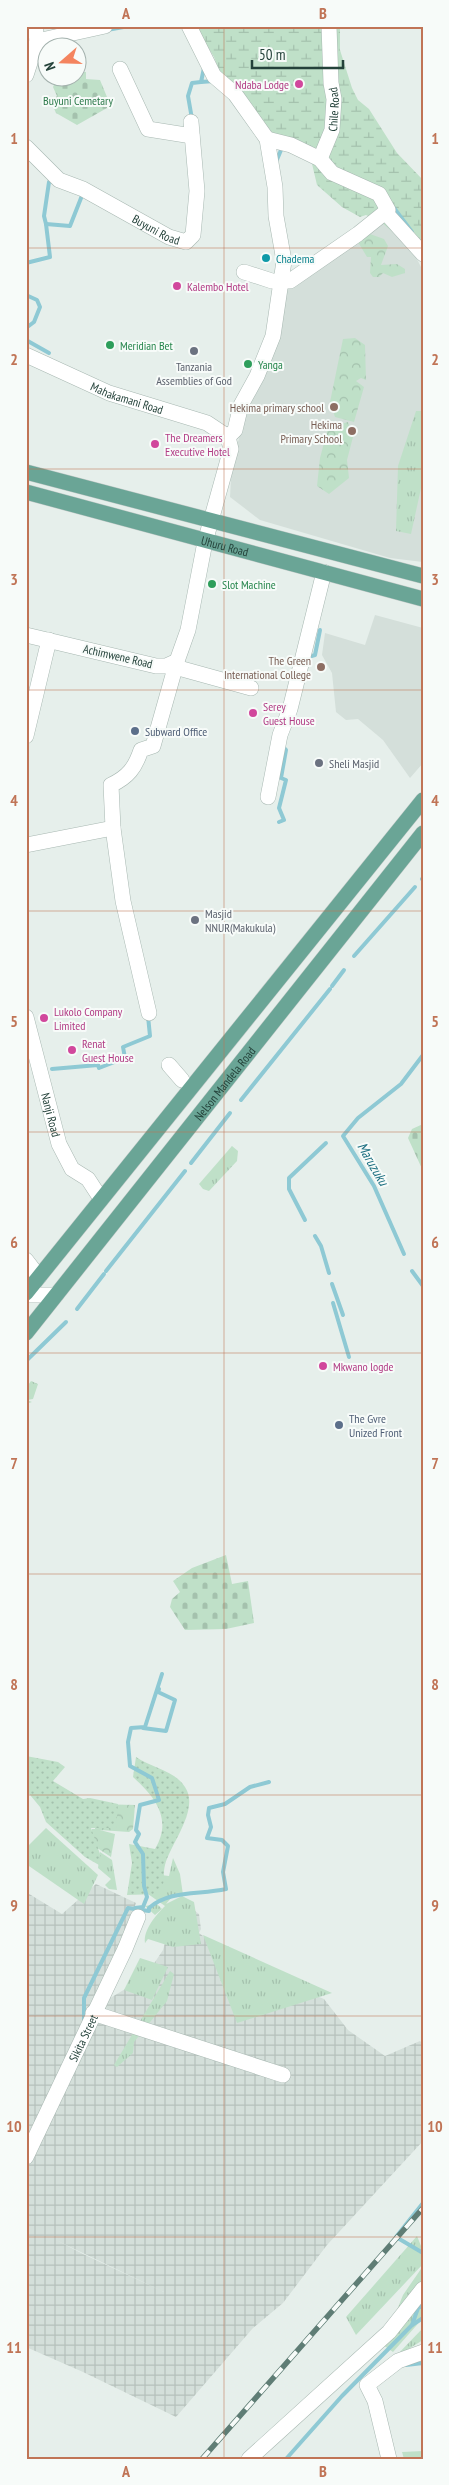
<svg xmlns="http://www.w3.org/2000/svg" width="449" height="2485" viewBox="0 0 449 2485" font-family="'PT Sans Narrow',sans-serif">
<defs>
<pattern id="industrial-grid" width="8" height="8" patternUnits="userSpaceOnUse" patternTransform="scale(1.25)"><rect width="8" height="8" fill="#d4dfda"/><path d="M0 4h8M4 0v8" fill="none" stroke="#b6c1bc"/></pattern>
<pattern id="grass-tufts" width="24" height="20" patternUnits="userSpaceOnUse" patternTransform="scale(1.25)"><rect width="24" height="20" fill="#bfe0c8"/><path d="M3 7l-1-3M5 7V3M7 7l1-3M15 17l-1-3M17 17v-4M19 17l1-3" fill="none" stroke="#a4c1ad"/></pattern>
<pattern id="forest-crowns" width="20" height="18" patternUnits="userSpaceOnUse" patternTransform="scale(1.25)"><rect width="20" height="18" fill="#bfe0c8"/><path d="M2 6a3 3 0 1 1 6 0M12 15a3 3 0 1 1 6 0" fill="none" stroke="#a4c1ad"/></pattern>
<pattern id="wetland-marsh" width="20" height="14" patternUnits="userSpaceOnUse" patternTransform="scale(1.25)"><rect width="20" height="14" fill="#bfe0c8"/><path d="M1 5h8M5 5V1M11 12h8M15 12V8" fill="none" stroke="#a4c1ad"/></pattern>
<pattern id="cemetery-stones" width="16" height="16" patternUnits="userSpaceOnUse" patternTransform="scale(1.25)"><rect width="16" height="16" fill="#bfe0c8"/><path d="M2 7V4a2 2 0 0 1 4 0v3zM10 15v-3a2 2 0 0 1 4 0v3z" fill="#a4c1ad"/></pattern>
<pattern id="garden-dots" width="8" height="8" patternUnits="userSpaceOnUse" patternTransform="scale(1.25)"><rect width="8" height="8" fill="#bfe0c8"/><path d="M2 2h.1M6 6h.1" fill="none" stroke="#a4c1ad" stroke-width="1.8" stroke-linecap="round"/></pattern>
</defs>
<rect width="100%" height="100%" fill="#e6efeb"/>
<g fill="#d4dfda">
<polygon points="395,216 423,271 423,562 390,558 260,520 230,497 232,462 287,275"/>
<polygon points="375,615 423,628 423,763 410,778 383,740 358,719 346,720 336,712 332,673 322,655 325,633 365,645"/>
</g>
<g fill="url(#industrial-grid)" fill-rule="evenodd">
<polygon points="96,1884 136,1903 90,2019 26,2152 26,1892 62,1914"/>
<path d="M195,1911l4,3 2,15 -2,4 39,29 86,37 24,31 37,26 35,-15 3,3v97l-96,104 -44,58 -30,25 -77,89 -93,-45 -57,-25v-181l81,-166 38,-23 18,-27 10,-36zM54,2239l10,5 100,48 -81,-38z"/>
</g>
<g fill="url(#grass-tufts)">
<polygon points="416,411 423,411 423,479 411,534 396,531 398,466"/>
<polygon points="232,1146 238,1151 237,1161 209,1191 203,1189 199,1184"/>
<polygon points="31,1381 38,1384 33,1399 27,1400 32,1402 26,1404 26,1388"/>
<polygon points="46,1828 98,1875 84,1904 26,1864 26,1848"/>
<polygon points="100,1852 112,1860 117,1890 109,1889 105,1885 111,1879 98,1868"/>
<path d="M173,1858l7,16 3,21 -12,3 -5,6 16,-8 12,6 7,42 -28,3 -25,-8 -3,4c-2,-13 11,-28 20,-37l-17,-12 -3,-21 24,3z"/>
<polygon points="157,1904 162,1909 155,1915 145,1906"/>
<polygon points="203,1935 332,1993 237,2023"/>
<polygon points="140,1958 168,1967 152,2000 124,1990"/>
<polygon points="170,1971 174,1974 167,2001 134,2042 133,2053 117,2067 114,2065"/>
<polygon points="417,2236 423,2251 423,2264 356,2335 346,2317"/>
<polygon points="423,2266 423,2318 393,2352 383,2345 403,2295"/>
<polygon points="423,2328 423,2340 394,2358"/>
<polygon points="423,2451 423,2459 404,2459 402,2452"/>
</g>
<g fill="url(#forest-crowns)">
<polygon points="370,234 384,239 388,246 381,265 397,264 405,269 405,273 392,277 383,273 379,277 373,277 370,273 371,257 367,257 358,242"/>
<polygon points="355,338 365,345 366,380 361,378 356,381 364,387 354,422 335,417 330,402 343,339"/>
<polygon points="348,422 353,437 347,460 349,478 329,494 317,486 320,458 328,428"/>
<polygon points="96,1804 135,1805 133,1829 129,1832 100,1830 115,1834 111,1857 91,1844 92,1829 95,1829"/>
</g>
<polygon fill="url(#wetland-marsh)" points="195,26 340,26 340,50 352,88 358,100 369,109 397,153 423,180 423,258 381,222 366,215 360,217 342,207 317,185 309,151 282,145 242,94 220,73 214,57"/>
<g fill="url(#cemetery-stones)">
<polygon points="78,61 81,61 81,72 86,72 86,79 100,80 107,97 107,108 77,125 56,113 51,102 57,96 53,87 57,78 78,78"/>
<polygon points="423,1124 423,1171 408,1138 412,1129"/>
<polygon points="226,1555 232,1584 248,1581 254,1623 226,1629 185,1630 170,1607 172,1599 180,1592 173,1581 192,1568"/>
</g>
<g fill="url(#garden-dots)">
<polygon points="26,1756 58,1762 65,1767 53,1781 83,1799 90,1798 118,1804 116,1828 91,1828 100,1854 99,1865 85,1857 46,1822 40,1807 26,1790"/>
<path d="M136,1757c16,11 38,13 49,30 15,22 -14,56 -20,78 -3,13 2,14 -6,29l-32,1 5,-32 -3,-19 26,5c18,-30 0,-52 -22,-72z"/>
</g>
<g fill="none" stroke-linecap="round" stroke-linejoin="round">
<g stroke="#8ec9d4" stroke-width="4">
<polyline points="107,30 129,26"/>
<polyline points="204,68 201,82 214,81"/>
<polyline points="192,119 188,96 192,83 201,82"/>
<polyline points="276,162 281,150 278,146"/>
<polyline points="394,208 412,232"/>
<polyline points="46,224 44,216 49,182 55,181"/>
<polyline points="26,263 50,257 46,224 70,226 83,193"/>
<polyline points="26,295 37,300 40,307 34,322 26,328"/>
<polyline points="26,340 49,353"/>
<polyline points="308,657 315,655 320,630"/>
<polyline points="279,822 284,820 279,808 286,780 281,778 286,750 282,746"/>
<polyline points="422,879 423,878"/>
<polyline points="354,956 415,887"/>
<polyline points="332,986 344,970"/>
<polyline points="52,1069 98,1065 99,1068 125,1058 123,1047 150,1036 148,1016"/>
<polyline points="241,1100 330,989"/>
<polyline points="191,1163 230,1113"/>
<polyline points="305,1220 289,1189 289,1178 326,1143"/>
<polyline points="315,1236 321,1246 329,1273"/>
<polyline points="404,1254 374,1186 343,1136 358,1118 401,1084 423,1055"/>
<polyline points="106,1271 185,1171"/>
<polyline points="412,1271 423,1286"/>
<polyline points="332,1284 343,1315"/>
<polyline points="333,1303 349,1357"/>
<polyline points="77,1309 104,1274"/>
<polyline points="26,1361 66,1322"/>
<polyline points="143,1728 166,1731 175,1700 158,1692 159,1689"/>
<polyline points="135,1908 143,1907 147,1897 144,1886 143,1854 135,1842 139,1834 136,1830 140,1805 159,1800 152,1778 130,1766 128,1742 131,1728 145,1727 162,1674"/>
<path d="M84,2022v-24l44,-90 21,3v-3c20,-18 50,-13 77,-19l-3,-17 5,-26 -6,-6 -15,-2 4,-11 -3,-12 1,-7 16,-4 25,-17 19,-5"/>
<polyline points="423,2203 396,2237 423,2253"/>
<polyline points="412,2325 423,2318"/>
<polyline points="406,2365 423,2363"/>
<polyline points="286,2459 342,2396 412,2325 418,2308 423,2306"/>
</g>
<defs>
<g id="minor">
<polyline points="189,26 214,76 235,94 267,139 275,187 276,216 284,261 273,336 257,376 241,405 235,430 228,437"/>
<polyline points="37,41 105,26"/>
<polyline points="120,69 148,129 192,136"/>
<polyline points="26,75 37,41 35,26"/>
<path id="s1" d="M26,147l33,33 24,9 86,48 17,5 7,-7 4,-44 -6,-69"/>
<path id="s2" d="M320,159l12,-29 2,-31 -3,-16 -2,-57"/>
<polyline points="385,212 423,254"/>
<polyline points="244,272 272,281 290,281 358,234 388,210 379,194 332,173 320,159 291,145 267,139"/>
<path id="s3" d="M26,355l83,38 98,30 21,14 3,12 -26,93 -17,88 -11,31 -11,5h-10l-130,-31"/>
<polyline points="175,667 251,688"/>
<polyline points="26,736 49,640"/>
<polyline points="268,797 280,735 290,709 324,572"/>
<polyline points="26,845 113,828"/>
<path d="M149,1013l-26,-112 -10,-73 -2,-43c17,-8 24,-17 30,-35l12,-4 24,-85"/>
<path id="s4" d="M26,1017l33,127 13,25 16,10 13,20"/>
<polyline points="169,1065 182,1080"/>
<polyline points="26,1260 39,1277"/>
<polyline points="26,1295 56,1295"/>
<polyline points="93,2013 283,2075"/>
<path id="s5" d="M26,2157l99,-208 13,-32"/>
<polyline points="249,2459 389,2332 423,2289"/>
<polyline points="389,2459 375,2401 367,2385 398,2361 423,2352"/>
</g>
<g id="major">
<polyline points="26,472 423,576"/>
<path id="s6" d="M26,492l397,107"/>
<polyline points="26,1293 423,800"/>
<path id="s7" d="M26,1333l397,-500"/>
</g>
</defs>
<use href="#minor" stroke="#a8b8b2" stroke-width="16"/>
<use href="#major" stroke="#c2cac8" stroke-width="16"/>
<use href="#minor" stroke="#fff" stroke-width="15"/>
<use href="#major" stroke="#6aa596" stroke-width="15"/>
<defs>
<polyline id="rail" points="202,2459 423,2208"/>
</defs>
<use href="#rail" stroke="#5f7d75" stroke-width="5.5"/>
<use href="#rail" stroke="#f7fbf9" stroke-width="4" stroke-dasharray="11" stroke-linecap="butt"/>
</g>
<path fill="none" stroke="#c07456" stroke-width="1" stroke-opacity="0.55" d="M224,26v2433M26,248h397M26,469h397M26,690h397M26,911h397M26,1132h397M26,1353h397M26,1574h397M26,1795h397M26,2016h397M26,2237h397"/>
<g fill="#d1479c" stroke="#f7fbf9" stroke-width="2">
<circle cx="299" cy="84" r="5"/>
<circle cx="177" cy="286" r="5"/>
<circle cx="155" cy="444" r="5"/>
<circle cx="253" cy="713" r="5"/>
<circle cx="44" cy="1018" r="5"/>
<circle cx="72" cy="1050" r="5"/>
<circle cx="323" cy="1366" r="5"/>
</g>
<circle fill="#0f9aa8" stroke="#f7fbf9" stroke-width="2" cx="266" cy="258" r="5"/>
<g fill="#2e9e5b" stroke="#f7fbf9" stroke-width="2">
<circle cx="110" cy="345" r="5"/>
<circle cx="248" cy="364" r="5"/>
<circle cx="212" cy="584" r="5"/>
</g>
<g fill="#6b7280" stroke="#f7fbf9" stroke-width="2">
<circle cx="194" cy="351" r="5"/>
<circle cx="319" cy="763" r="5"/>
<circle cx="195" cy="920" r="5"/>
</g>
<g fill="#8d6e63" stroke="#f7fbf9" stroke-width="2">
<circle cx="334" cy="407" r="5"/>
<circle cx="352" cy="431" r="5"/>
<circle cx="321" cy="667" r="5"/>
</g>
<g fill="#5c6f8a" stroke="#f7fbf9" stroke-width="2">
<circle cx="135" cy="731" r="5"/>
<circle cx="339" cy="1425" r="5"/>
</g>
<g text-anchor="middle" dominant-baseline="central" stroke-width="4" stroke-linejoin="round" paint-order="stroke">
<g font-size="12" fill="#b23c85" stroke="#f7fbf9" text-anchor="start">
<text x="289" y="84" text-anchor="end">Ndaba Lodge</text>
<text x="187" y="286">Kalembo Hotel</text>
<text x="165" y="437">The Dreamers<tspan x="165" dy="14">Executive Hotel</tspan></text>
<text x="263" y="706">Serey<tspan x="263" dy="14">Guest House</tspan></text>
<text x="54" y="1011">Lukolo Company<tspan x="54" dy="14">Limited</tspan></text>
<text x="82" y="1043">Renat<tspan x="82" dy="14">Guest House</tspan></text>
<text x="333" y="1366">Mkwano logde</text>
</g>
<g font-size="12" fill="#2d7a4b" stroke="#f7fbf9">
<text x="78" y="100">Buyuni Cemetary</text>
</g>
<g font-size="12" fill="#24423a" stroke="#f7fbf9">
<text stroke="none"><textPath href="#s2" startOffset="52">Chile Road</textPath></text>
<text stroke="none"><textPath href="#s1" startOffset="156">Buyuni Road</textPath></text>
<text stroke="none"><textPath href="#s3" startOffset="110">Mahakamani Road</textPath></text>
<text stroke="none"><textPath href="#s6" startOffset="206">Uhuru Road</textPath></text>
<text transform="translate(118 656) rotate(13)">Achimwene Road</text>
<text stroke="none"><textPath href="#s7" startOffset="319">Nelson Mandela Road</textPath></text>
<text stroke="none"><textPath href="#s4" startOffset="101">Nanji Road</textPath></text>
<text stroke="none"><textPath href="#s5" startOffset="132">Sikita Street</textPath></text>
</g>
<g font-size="12" fill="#0d838f" stroke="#f7fbf9" text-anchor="start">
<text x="276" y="258">Chadema</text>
</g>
<g font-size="12" fill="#27864d" stroke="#f7fbf9" text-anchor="start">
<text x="120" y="345">Meridian Bet</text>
<text x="258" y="364">Yanga</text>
<text x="222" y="584">Slot Machine</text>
</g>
<g font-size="12" fill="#5b616d" stroke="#f7fbf9" text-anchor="start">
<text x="194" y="366" text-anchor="middle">Tanzania<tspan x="194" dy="14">Assemblies of God</tspan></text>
<text x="329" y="763">Sheli Masjid</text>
<text x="205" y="913">Masjid<tspan x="205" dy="14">NNUR(Makukula)</tspan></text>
</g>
<g font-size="12" fill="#785e54" stroke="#f7fbf9" text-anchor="end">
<text x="324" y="407">Hekima primary school</text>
<text x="342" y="424">Hekima<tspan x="342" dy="14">Primary School</tspan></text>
<text x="311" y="660">The Green<tspan x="311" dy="14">International College</tspan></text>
</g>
<g font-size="12" fill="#4e5e75" stroke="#f7fbf9" text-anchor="start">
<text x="145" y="731">Subward Office</text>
<text x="349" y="1418">The Gvre<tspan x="349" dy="14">Unized Front</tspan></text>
</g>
<g font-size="14" font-style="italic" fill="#1c6f80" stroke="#f7fbf9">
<text transform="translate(373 1164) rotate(60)">Maruzuku</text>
</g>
</g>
<rect width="449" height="2485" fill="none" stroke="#f7fbf9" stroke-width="55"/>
<g transform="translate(62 62) rotate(250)"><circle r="24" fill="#f7fbf9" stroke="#a3b1ad"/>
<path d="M0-4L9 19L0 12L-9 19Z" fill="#f4845f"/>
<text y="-8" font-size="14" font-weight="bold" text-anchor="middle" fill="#24423a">N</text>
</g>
<path d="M252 60v8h91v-8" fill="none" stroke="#24423a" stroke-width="2.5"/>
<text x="259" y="60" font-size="15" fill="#24423a" stroke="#f7fbf9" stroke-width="4" paint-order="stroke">50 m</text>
<rect x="28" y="28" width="394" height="2430" fill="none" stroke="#c07456" stroke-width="2"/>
<g font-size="16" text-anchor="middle" font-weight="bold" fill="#c07456">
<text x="126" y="19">A</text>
<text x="323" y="19">B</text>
<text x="14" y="144">1</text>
<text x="435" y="144">1</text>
<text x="14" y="365">2</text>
<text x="435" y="365">2</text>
<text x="14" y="585">3</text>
<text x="435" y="585">3</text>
<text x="14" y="806">4</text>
<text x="435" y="806">4</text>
<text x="14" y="1027">5</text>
<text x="435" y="1027">5</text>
<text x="14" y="1248">6</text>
<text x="435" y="1248">6</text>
<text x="14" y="1469">7</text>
<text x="435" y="1469">7</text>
<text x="14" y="1690">8</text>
<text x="435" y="1690">8</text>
<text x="14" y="1911">9</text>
<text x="435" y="1911">9</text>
<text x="14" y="2132">10</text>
<text x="435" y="2132">10</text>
<text x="14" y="2353">11</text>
<text x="435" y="2353">11</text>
<text x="126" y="2477">A</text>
<text x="323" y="2477">B</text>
</g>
</svg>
